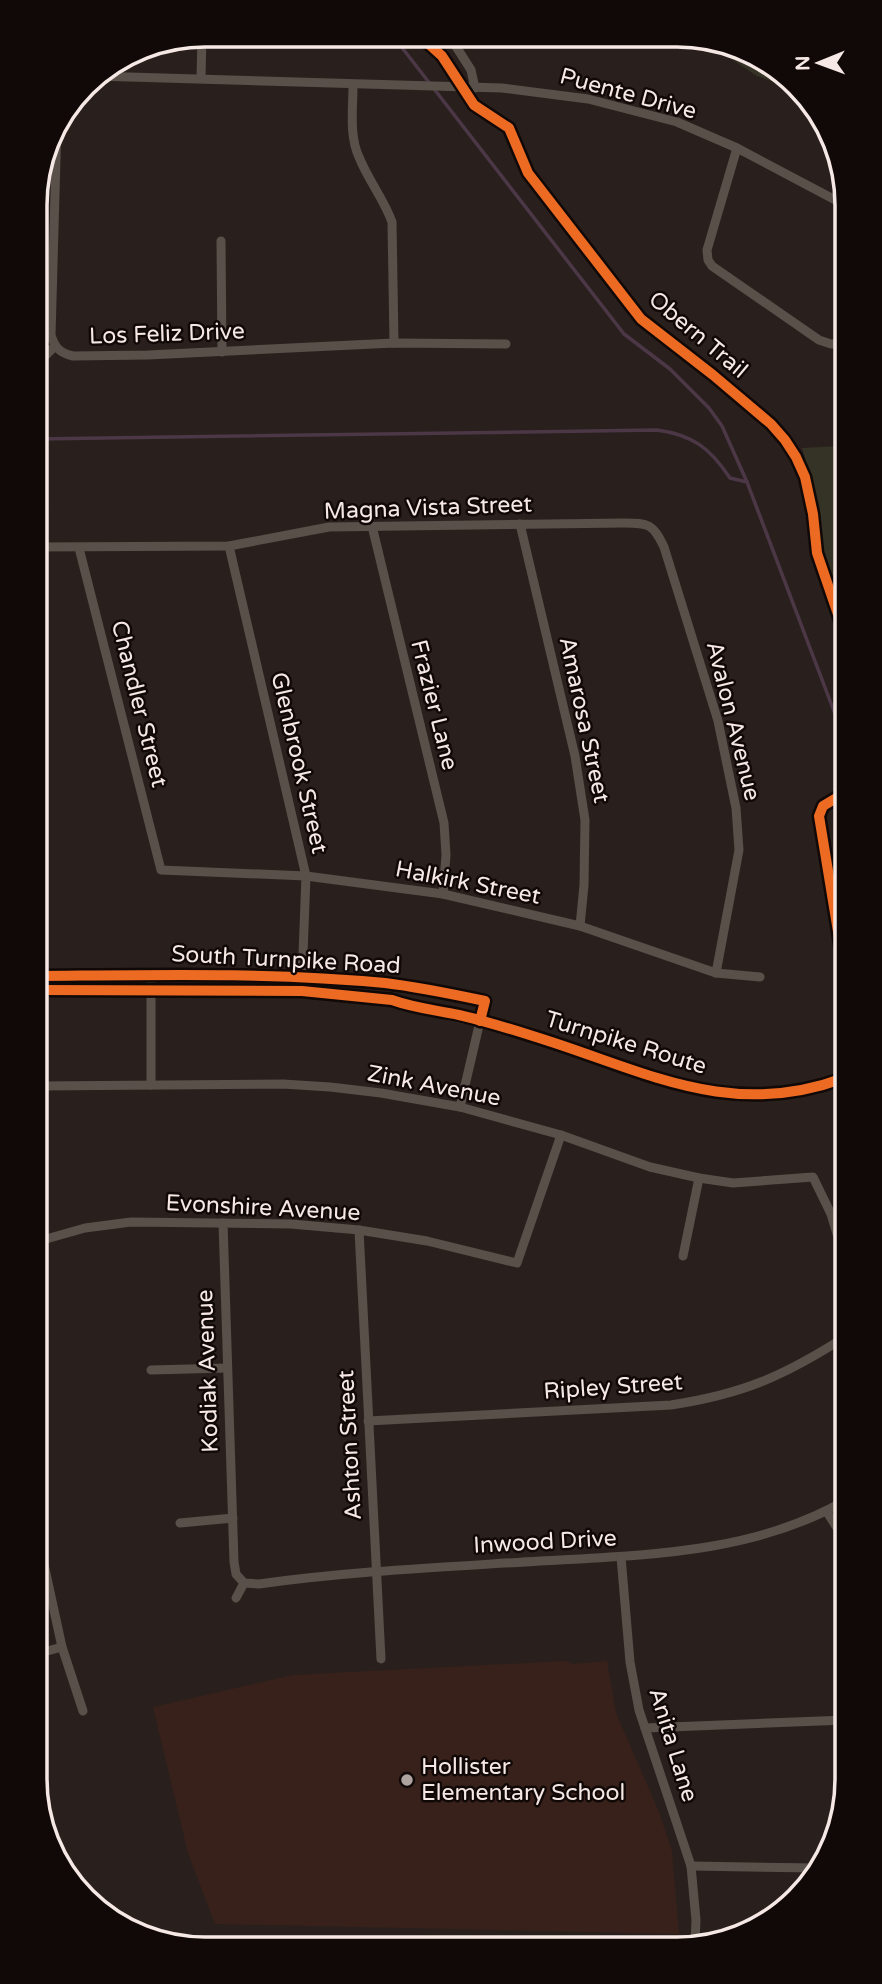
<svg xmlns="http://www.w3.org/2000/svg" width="882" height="1984" viewBox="0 0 882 1984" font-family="'Varela Round',sans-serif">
<rect width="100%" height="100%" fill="#29201d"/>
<polygon fill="#38211a" points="566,1661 572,1664 607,1661 616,1713 659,1812 672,1851 679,1934 215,1924 188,1853 153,1707 293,1675"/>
<g fill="#353325">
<polygon points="700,38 710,38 789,77 798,91 757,76"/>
<polygon points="842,446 843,606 823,550 819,506 802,448"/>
</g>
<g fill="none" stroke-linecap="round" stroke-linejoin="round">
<g stroke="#4c3747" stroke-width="3.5">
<polyline points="393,36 624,334 670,369 709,408 722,426 747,482 843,735"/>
<path d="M36,439l621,-9c36,5 53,18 73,48l17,4"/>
</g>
<g stroke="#585049" stroke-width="9">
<polyline points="450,37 471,70 475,88"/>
<polyline points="95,76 502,88 588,99 677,122 737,148 841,203"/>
<polyline points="201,78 202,36"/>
<path d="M353,85c0,23 -4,51 6,72 9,23 25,42 33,65l2,121"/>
<path d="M57,123l-6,212c4,13 9,18 22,21l75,-1 246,-12 112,1"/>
<polyline points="737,148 707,250 708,260 712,266 819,340 831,344 842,344"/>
<polyline points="221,241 222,352"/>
<polyline points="44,357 55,346"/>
<polyline points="520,524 575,756 585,820 584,885 580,926"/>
<polyline points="372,526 444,823 446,855 443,894"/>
<polyline points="229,546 306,876 302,980"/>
<path d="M37,547l192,-1 100,-19 295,-4c25,0 29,1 40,24l54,174 18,87 3,42 -23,123"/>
<polyline points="79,548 161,870 306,876 443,894 580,926 716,973 760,977"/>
<polyline points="151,975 151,1085"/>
<polyline points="38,1086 283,1084 330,1087 381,1093 460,1107 561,1135 650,1167 699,1178 733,1183 813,1177 831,1214 845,1260"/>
<polyline points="460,1107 480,1021"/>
<path d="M223,1223l11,339 2,12 8,9 15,1c93,-13 187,-17 281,-23 103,-6 214,-7 306,-61"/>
<polyline points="359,1230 381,1659"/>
<polyline points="39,1241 85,1228 131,1222 291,1224 359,1230 427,1241 517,1263 561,1135"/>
<polyline points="683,1256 699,1178"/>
<polyline points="151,1370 227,1368"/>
<path d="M368,1421l303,-16c72,-11 113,-29 174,-68"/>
<polyline points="827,1512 846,1542"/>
<polyline points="180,1523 233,1518"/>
<polyline points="40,1546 62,1647 83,1711"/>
<polyline points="621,1557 630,1662 639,1710 691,1866 696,1920 695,1943"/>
<polyline points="236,1598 244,1583"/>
<polyline points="40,1653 62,1647"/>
<polyline points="645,1728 846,1720"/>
<polyline points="691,1866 817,1868"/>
</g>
<path stroke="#645b52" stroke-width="12" d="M38,976c115,-1 232,-4 347,7 34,4 67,11 100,18l-5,20 -76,-16 -12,-5 -90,-9 -264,-1"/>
<defs>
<g id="cycleway">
<polyline points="420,36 442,56 474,105 509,128 528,173 641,319 713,375 771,424 785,440 796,457 805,477 813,514 817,553 843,629"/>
<polyline points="843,794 823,806 819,816 844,968"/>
<path d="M38,976c115,-1 232,-4 347,7 34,4 67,11 100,18l-5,20"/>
<path d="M38,990l264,1 90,9c22,8 44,10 67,15 26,6 52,14 77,22 107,33 193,84 308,41"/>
</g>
</defs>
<use href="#cycleway" stroke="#110907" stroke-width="15"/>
<use href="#cycleway" stroke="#ed6a23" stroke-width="10"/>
</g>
<circle fill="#aea39f" stroke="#110907" stroke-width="2.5" cx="407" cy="1780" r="7"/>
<g text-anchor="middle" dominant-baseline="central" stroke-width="5" stroke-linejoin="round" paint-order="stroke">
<g font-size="23" fill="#f6e9e5" stroke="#110907">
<text transform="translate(628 94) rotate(15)">Puente Drive</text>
<text transform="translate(167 334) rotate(-2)">Los Feliz Drive</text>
<text transform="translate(698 335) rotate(40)">Obern Trail</text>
<text transform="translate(428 508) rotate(-2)">Magna Vista Street</text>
<text transform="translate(139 704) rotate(76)">Chandler Street</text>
<text transform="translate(434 705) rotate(76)">Frazier Lane</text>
<text transform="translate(584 720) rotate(78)">Amarosa Street</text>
<text transform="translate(733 721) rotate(76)">Avalon Avenue</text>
<text transform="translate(299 763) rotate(77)">Glenbrook Street</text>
<text transform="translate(468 883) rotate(11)">Halkirk Street</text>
<text transform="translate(286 960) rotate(3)">South Turnpike Road</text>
<text transform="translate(626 1043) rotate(17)">Turnpike Route</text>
<text transform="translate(434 1086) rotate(11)">Zink Avenue</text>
<text transform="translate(263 1208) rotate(3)">Evonshire Avenue</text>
<text transform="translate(208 1371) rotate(-92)">Kodiak Avenue</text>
<text transform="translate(613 1387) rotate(-4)">Ripley Street</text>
<text transform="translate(350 1445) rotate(-93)">Ashton Street</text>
<text transform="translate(545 1542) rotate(-3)">Inwood Drive</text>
<text transform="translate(673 1745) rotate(73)">Anita Lane</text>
</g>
<g font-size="23" fill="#f6e9e5" stroke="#110907" text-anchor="start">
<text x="421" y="1767">Hollister<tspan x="421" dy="26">Elementary School</tspan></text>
</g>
</g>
<path d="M0 0H882V1984H0ZM205 47H677A158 158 0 0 1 835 205V1779A158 158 0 0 1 677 1937H205A158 158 0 0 1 47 1779V205A158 158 0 0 1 205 47Z" fill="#110907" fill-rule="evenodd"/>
<path fill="none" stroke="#f6e9e5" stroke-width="3.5" d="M205 47H677A158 158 0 0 1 835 205V1779A158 158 0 0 1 677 1937H205A158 158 0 0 1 47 1779V205A158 158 0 0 1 205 47Z"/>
<g transform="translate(819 63) rotate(269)" stroke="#110907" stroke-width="5" paint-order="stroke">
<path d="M0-5L12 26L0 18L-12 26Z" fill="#f6e9e5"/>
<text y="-10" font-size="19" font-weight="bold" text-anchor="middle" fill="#f6e9e5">N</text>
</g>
</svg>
